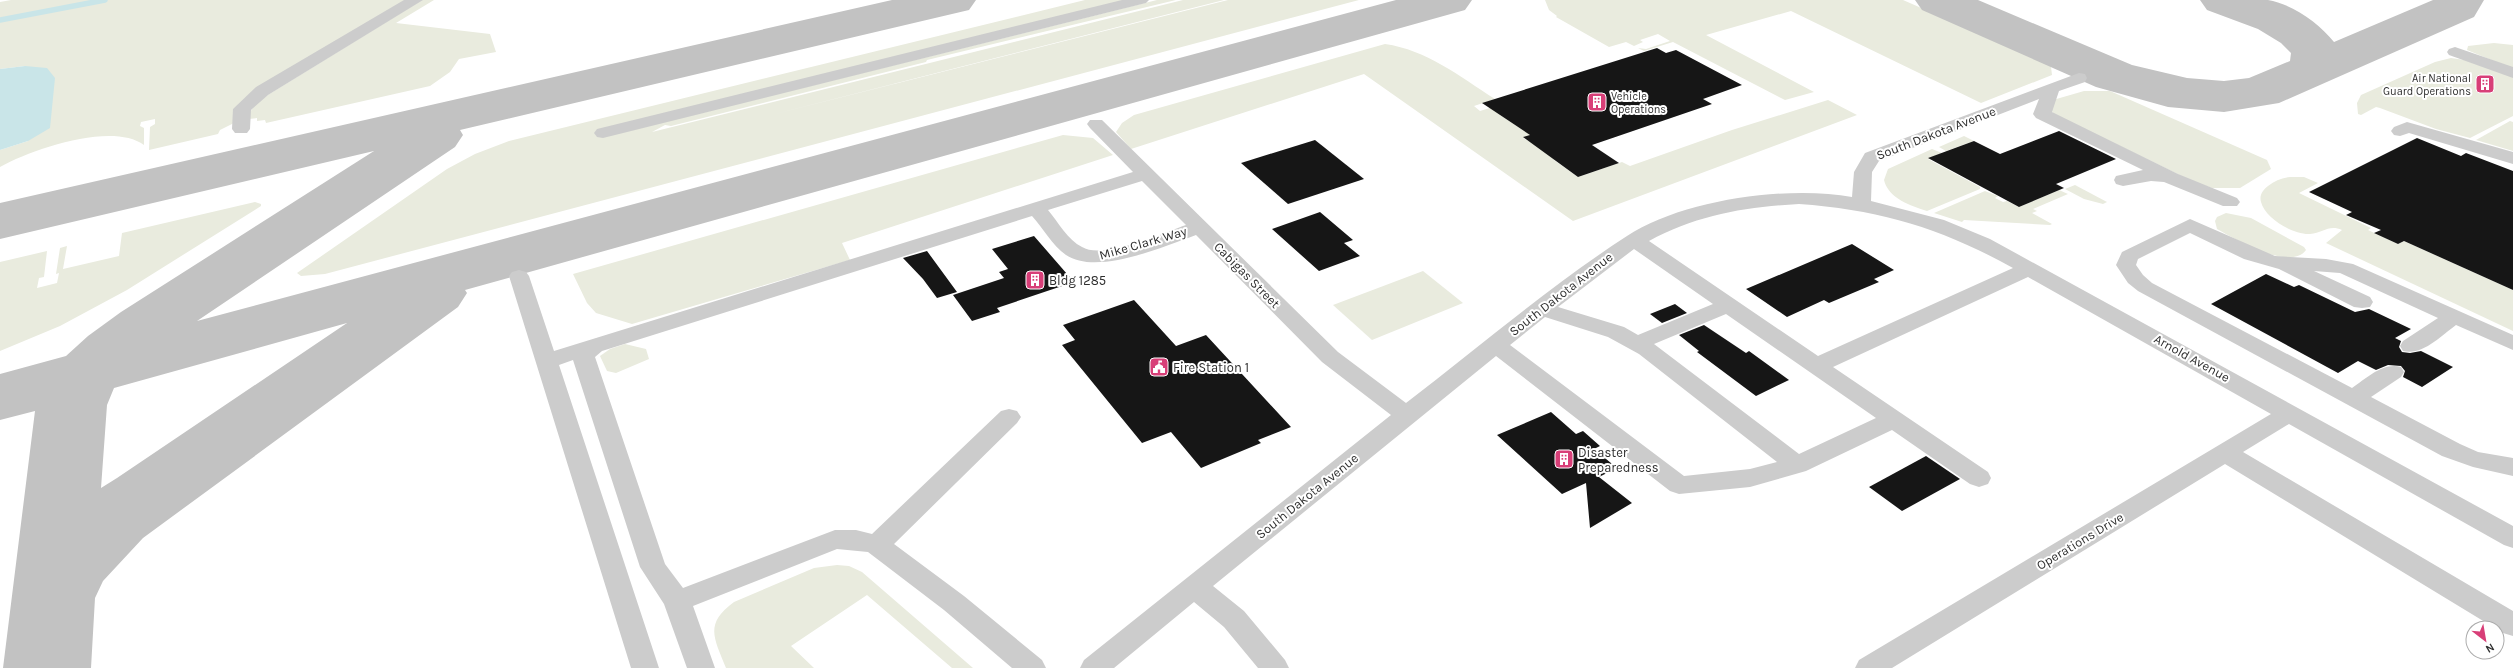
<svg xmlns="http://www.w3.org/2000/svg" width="2513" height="668" viewBox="0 0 2513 668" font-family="Karla,sans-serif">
<rect width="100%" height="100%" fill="#fff"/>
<g fill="#e9ebde">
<path d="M11,0h399l-147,87 -29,36 -14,7 -2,4 -69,16 1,-23 5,-3v-5l-14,3 -1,4 4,2v17c-31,-23 -110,3 -144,22v-17l28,-9 -3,-75 -25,3v-67z"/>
<polygon points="422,0 434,0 396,23 490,34 496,52 459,59 450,72 430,86 266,123 265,120 257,121 257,118 249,119 250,112 258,101"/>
<polygon points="1085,0 1133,0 604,137 1157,0 1176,0 927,60 926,62 671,126 665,125 652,132 1183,0 1224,0 660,143 1228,0 1359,0 325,274 301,276 297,273 447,169 475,154 509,141"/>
<polygon points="1545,0 1903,0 2047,63 2051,67 2052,75 1981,103 1791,11 1706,35 1814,92 1785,100 1673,42 1644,51 1638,48 1646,49 1670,41 1658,34 1640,40 1643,42 1634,46 1626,42 1609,47 1556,17 1557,16 1549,10"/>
<polygon points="2494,43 2513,45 2513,69 2467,50 2468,46"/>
<path d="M1385,44c42,6 74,32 110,55l-21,7 6,5 19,-6 1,10 23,15 10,-3 4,6 -14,5 37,20 -6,2 24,17 44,-15 8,4 102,-36 96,-30 29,15 -284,106 -209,-147 -233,75 -15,-17 6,-9 12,-8z"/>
<polygon points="2451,58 2465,60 2513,77 2513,116 2470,138 2436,129 2380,108 2376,107 2361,115 2358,114 2357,103 2361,95 2435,62"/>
<polygon points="2084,91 2110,91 2267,160 2271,169 2240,188 2212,188 2192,181 2054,114 2051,110 2053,100"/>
<polygon points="2510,121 2513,122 2513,151 2476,140"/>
<polygon points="1063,135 1093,138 1113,155 842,243 850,260 632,324 596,313 587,303 573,274"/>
<polygon points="1964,136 1974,141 1946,151 1939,147"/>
<path d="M1932,149l10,4 -14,6 52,28v2l-53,22c-16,-5 -39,-13 -43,-31l4,-11z"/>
<path d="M2290,177h14l14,6 -19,10 72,35 -3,2 30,14 6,-3 109,49v41l-187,-88 16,-13c-13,-6 -19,3 -32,4 -17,1 -45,-16 -49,-32 -2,-7 2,-12 7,-16 7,-5 13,-8 22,-9z"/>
<polygon points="2075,185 2107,202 2103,204 2084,199 2065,189"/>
<polygon points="2059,190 2068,194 2033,209 2037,211 2032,213 2052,224 2050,225 1964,220 1962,222 1934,213 1985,191 1998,196 1995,198 2003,202 2007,201 2019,207"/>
<polygon points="255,202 261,204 261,206 127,290 60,326 0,351 0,262 47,251 44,277 39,278 37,288 57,283 59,273 56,274 60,248 67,246 63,269 119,256 122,233"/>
<path d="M2226,213l25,5 53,29 2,3c-16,22 -71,-11 -89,-21l-2,-8 2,-4z"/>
<polygon points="1423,271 1463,303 1372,340 1333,305"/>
<polygon points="625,344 646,349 649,359 616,373 607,371 600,356 610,349"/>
<path d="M837,565l12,1 13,6 111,96h-21l-85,-73 -76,51 23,22h-88c-12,-30 -22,-44 8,-66l80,-34z"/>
</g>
<polygon fill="#c9e5e8" points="25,66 47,68 55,78 50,128 28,141 0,150 0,69"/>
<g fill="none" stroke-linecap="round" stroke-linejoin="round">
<polyline stroke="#c9e5e8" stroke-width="5.5" points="0,20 105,0"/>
<g fill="#c2c2c2" fill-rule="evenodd">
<path d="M892,0h84l-7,10 -509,120 3,5 -8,12 -258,174 1199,-321h76l-7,10 -1000,280 2,3 -9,14 -315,231 -40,43 -8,17 -4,70h-88l32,-257 -35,9v-46l66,-18 22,-20 33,-24 253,-161 -374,88v-36zM347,323l-230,155 -16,10 6,-83 7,-17z"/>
<path d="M1915,0h63l154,65 55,13 37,3 25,-3 41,-17 1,-8 -10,-10 -23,-14 -51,-19 -7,-10c22,0 46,0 68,0 24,4 51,23 66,42l99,-42h51l-10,17 -195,86 -55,9 -56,-5 -72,-20 -174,-77z"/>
</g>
</g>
<g fill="#161616">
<polygon points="1657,48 1666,53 1676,50 1742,85 1703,99 1712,104 1592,145 1619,163 1578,177 1523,137 1530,135 1482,103"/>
<polygon points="2059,131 2116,159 2056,184 2064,188 2019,207 1928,158 1974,141 2000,154"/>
<polygon points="2417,138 2461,156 2466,153 2513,171 2513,290 2404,241 2398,244 2374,233 2381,230 2346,215 2352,212 2309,192"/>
<polygon points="1315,140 1364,179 1288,204 1241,163"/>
<polygon points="1320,212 1353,240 1344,243 1360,256 1319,271 1272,229"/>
<polygon points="1034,236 1074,282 997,308 1000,312 972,321 953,295 1004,278 999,272 1008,269 992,249"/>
<polygon points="1852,244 1894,270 1874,279 1879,282 1829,303 1824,300 1787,317 1746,289"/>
<polygon points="927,251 957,292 937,298 923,279 903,258"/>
<polygon points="2266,274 2294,287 2299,285 2355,312 2369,309 2411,329 2395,338 2401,341 2399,347 2402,352 2410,353 2421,351 2453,367 2422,387 2403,377 2405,371 2401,366 2388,365 2376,370 2358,361 2338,373 2211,304"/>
<polygon points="1134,300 1176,346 1206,335 1291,427 1258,440 1261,443 1201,468 1171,432 1142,443 1062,345 1075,340 1063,325"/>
<polygon points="1675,304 1687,313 1662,323 1650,314"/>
<polygon points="1704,325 1746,353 1749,351 1789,380 1756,396 1697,352 1699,351 1679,335"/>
<polygon points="1551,412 1576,434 1583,431 1600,446 1594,449 1617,468 1599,477 1632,503 1590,528 1586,483 1562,494 1497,435"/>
<polygon points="1926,456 1960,479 1902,511 1869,487"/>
</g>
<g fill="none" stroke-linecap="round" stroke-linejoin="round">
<g fill="#ccc" fill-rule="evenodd">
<polygon points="404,0 423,0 268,95 251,110 250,129 247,133 235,133 232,129 233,109 256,87"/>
<polygon points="1122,0 1149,0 1146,3 603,138 597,137 594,133 597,129"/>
<polygon points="2455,47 2513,67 2513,78 2449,55 2447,52 2449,49"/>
<path d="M2079,73l6,1 2,4 -2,4 -26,9 -7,21 126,62 59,24 3,4 -3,4h-14l-59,-24 -13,-1 -28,5 -7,-2 -2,-4 2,-4 27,-6 -107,-52 -3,-4 6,-15 -160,62 -7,11 -1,29 73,19 46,19 523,287v22l-9,-3 -215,-121 -46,28 270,159v25l-10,-3 -278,-169 -333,204h-37l4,-8 412,-246 -243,-137 -195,90 155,105 3,6 -3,6 -9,3 -9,-3 -78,-54 -86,41 -56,16 -71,7 -9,-3 -174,-135 -283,230 31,25 41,49 4,8h-31l-34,-41 -30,-25 -80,66h-34l4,-8 307,-245 -69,-53 -126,-127c-31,11 -99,41 -130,20 -14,-10 -23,-27 -34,-39l-430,135 -7,6 70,207 18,24 152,-58h21l16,4 129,-123 8,-2 8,2 4,6 -4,6 -123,121 70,52 78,64 4,8h-34l-68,-58 -76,-58 -31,-3 -144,57 22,62h-28l-23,-64 -24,-37 -67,-207 -14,5 100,303h-28l-122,-392 3,-4 7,-2 7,2 3,4 25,75 579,-179 -43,-44 -3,-4 3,-4h12l236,232 68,51c73,-56 144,-117 221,-167 55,-36 160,-51 225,-39l2,-25 11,-19zM1142,181l44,44c-23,8 -83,35 -104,22 -14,-7 -24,-25 -34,-37zM1799,204c82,6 142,24 214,64l-195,88 -169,-115c48,-26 96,-34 150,-37zM1634,249l79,55 -75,31 -14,-8 -66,-20zM1726,314l150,104 -77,36 -145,-110zM1545,317l63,20 31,17 138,108 -27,7 -66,7 -174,-131z"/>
<polygon points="2407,122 2513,152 2513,164 2409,133 2400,136 2394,135 2391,131 2394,127"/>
<path d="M2190,219l85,37 51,3 27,5 160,71v15l-57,-25c-15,11 -34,31 -53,26l-3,-5 3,-5 35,-23 -98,-45 -26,-2 56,26 3,5 -3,5 -8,1 -8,-1 -75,-38 -35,-10 -54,-26 -52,26 -2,6 7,10 9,8 200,105c15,-10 31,-26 49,-21l3,5 -3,5 -30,20 89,47 18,8 35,6v18l-40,-9 -31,-11 -304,-165 -10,-8 -12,-18 6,-13z"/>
</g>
</g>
<defs>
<symbol id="building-square" viewBox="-11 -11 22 22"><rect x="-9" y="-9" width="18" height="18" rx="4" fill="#d83f78" stroke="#fff"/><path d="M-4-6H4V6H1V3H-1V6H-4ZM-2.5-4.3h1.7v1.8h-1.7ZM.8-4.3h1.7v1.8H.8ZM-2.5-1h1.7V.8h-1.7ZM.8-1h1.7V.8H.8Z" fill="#fff"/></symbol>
<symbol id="civic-square" viewBox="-11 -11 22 22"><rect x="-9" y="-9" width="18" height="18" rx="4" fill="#d83f78" stroke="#fff"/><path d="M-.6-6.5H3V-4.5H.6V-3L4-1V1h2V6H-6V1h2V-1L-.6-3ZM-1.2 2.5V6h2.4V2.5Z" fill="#fff"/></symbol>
</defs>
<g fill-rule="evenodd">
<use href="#building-square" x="2474" y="73" width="22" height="22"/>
<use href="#building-square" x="1586" y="91" width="22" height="22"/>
<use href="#building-square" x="1024" y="269" width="22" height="22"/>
<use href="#civic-square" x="1148" y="356" width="22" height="22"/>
<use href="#building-square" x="1553" y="448" width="22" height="22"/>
</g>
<g text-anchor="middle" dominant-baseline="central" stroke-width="4" stroke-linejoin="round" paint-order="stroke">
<g font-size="11" fill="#2f2f2f" stroke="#fff" text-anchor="end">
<text x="2471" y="78">Air National<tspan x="2471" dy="13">Guard Operations</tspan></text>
<text x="1611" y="96" text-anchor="start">Vehicle<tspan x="1611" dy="13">Operations</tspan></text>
</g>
<g font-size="13" fill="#2f2f2f" stroke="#fff">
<text transform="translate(1936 133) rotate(-21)">South Dakota Avenue</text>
<text transform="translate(1143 243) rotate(-16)">Mike Clark Way</text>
<text transform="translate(1247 275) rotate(45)">Cabigas Street</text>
<text transform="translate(1561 294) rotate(-38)">South Dakota Avenue</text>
<text transform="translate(2192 358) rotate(29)">Arnold Avenue</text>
<text transform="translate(1307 496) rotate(-39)">South Dakota Avenue</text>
<text transform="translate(2080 541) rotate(-31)">Operations Drive</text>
</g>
<g font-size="13" fill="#2f2f2f" stroke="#fff" text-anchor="start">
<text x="1049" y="280">Bldg 1285</text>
<text x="1173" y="367">Fire Station 1</text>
<text x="1578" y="452">Disaster<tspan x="1578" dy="15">Preparedness</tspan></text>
</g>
</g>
<g transform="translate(2485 640) rotate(149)"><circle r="19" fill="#ffffff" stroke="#acacac"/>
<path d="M0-3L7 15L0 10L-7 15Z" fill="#d83f78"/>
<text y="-6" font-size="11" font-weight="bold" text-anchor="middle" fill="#2f2f2f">N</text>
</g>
</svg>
